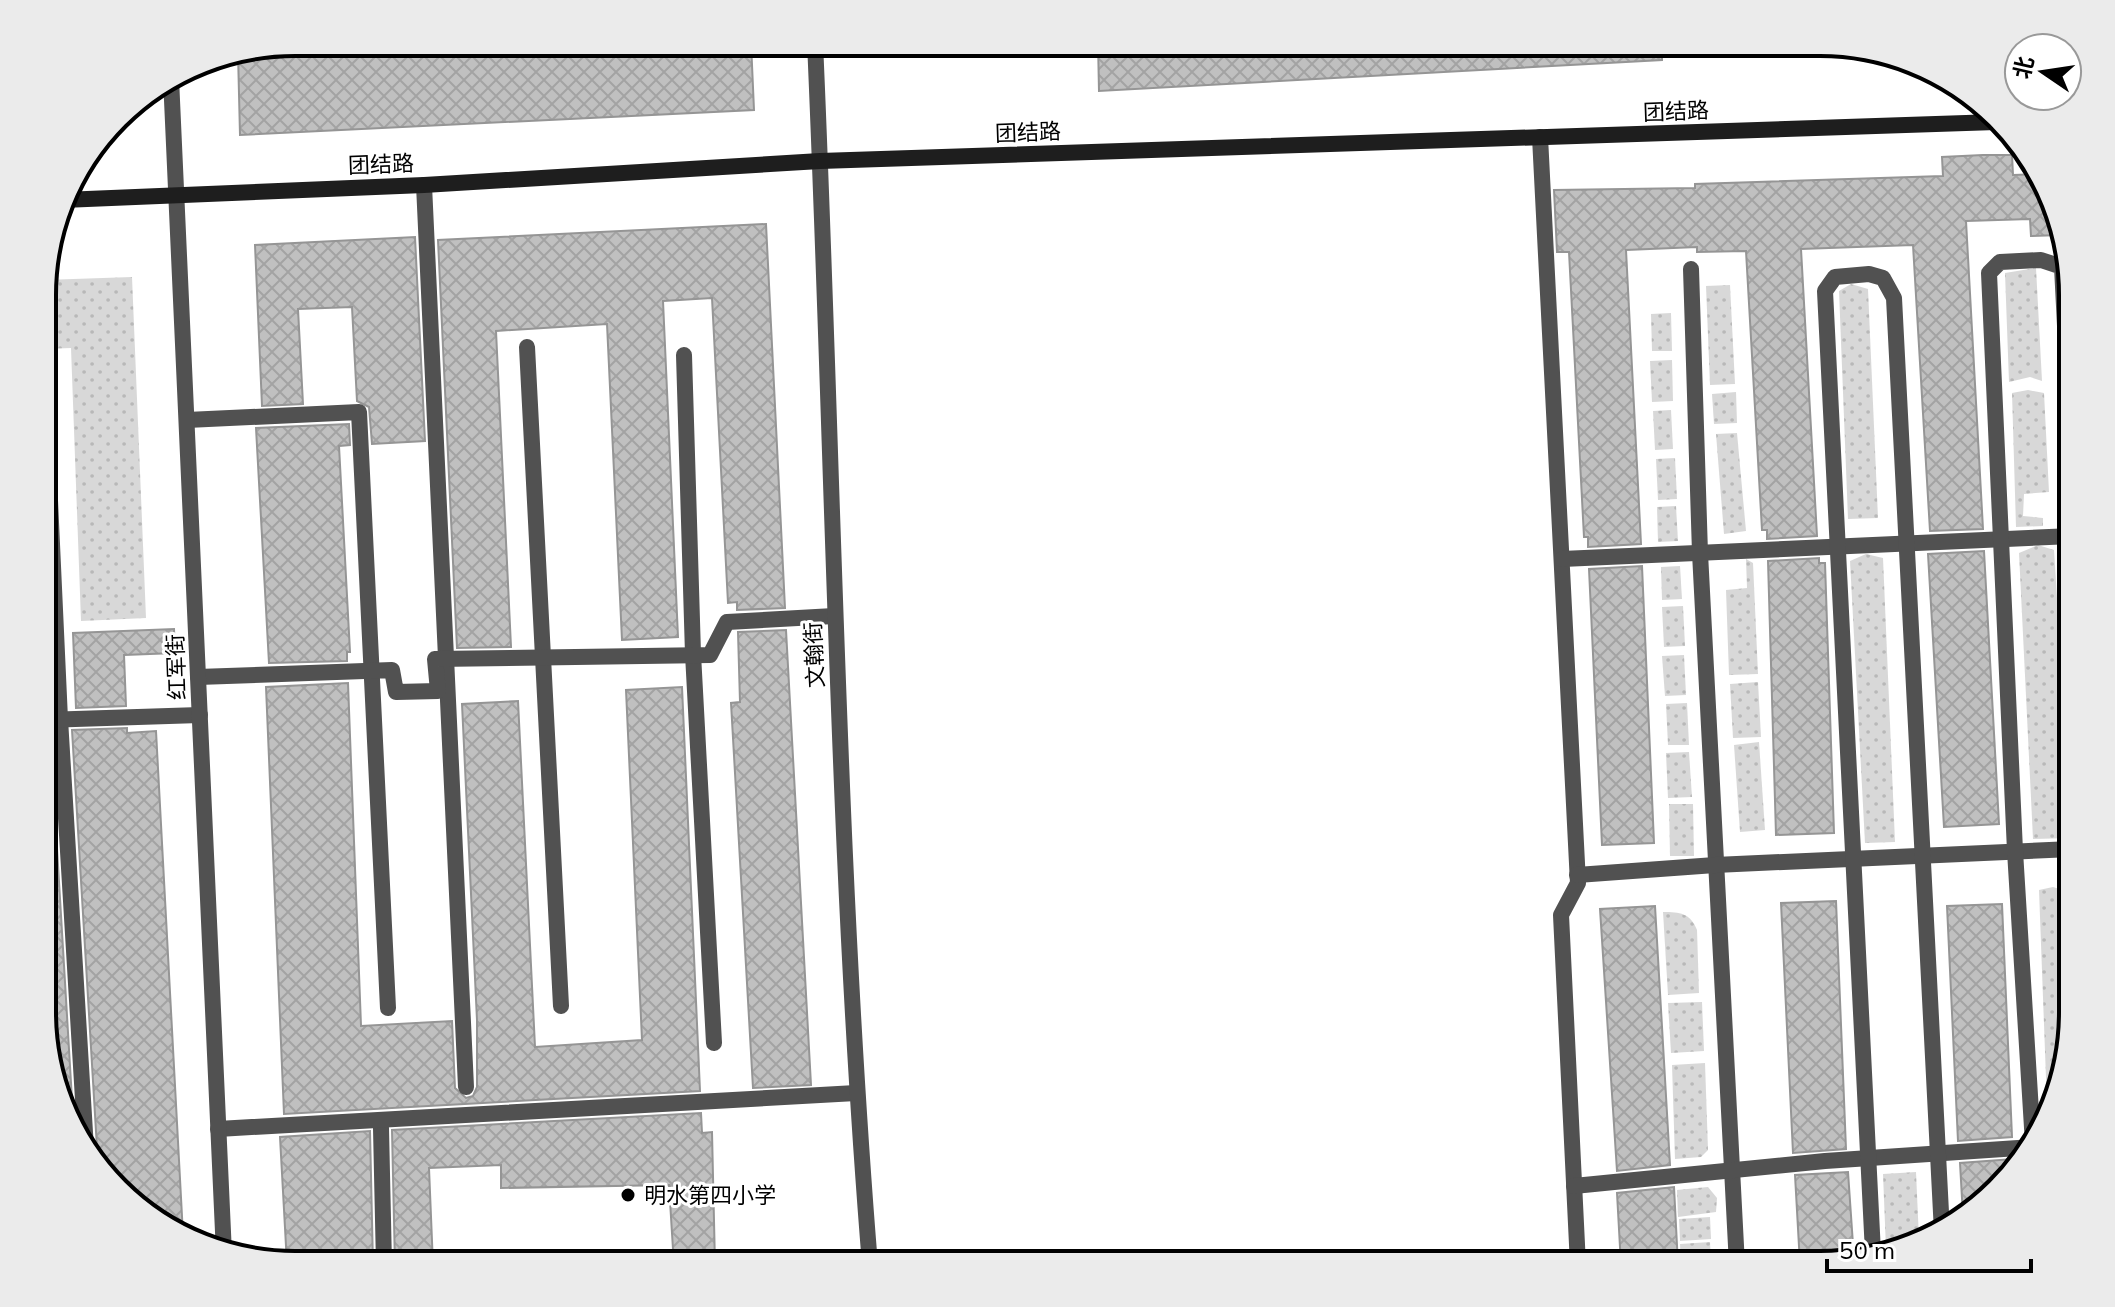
<svg xmlns="http://www.w3.org/2000/svg" width="2115" height="1307" viewBox="0 0 2115 1307" font-family="Mulish,'Noto Sans SC',sans-serif">
<defs>
<pattern id="grass-dots" width="8" height="8" patternUnits="userSpaceOnUse" patternTransform="scale(2)"><rect width="8" height="8" fill="#d8d8d8"/><path d="M2 2h.1M6 6h.1" fill="none" stroke="#b8b8b8" stroke-width="1.8" stroke-linecap="round"/></pattern>
<pattern id="building-cross-hatch" width="8" height="8" patternUnits="userSpaceOnUse" patternTransform="scale(2)"><rect width="8" height="8" fill="#c0c0c0"/><path d="M0 0l8 8M0 8l8-8" fill="none" stroke="#a3a3a3"/></pattern>
</defs>
<rect width="100%" height="100%" fill="#fff"/>
<g fill="url(#grass-dots)">
<polygon points="2036,268 2042,381 2030,377 2009,382 2005,273"/>
<polygon points="132,277 146,618 81,621 71,348 44,349 44,280"/>
<polygon points="1851,284 1868,289 1878,518 1848,519 1839,291"/>
<polygon points="1730,285 1735,384 1710,385 1706,286"/>
<polygon points="1671,313 1672,351 1652,351 1651,314"/>
<polygon points="1672,360 1673,401 1652,402 1650,361"/>
<polygon points="2028,390 2044,393 2049,492 2024,494 2023,516 2043,518 2043,526 2016,527 2012,393"/>
<polygon points="1736,392 1737,423 1714,424 1712,394"/>
<polygon points="1671,410 1673,449 1655,450 1653,411"/>
<polygon points="1737,433 1746,531 1724,534 1716,434"/>
<polygon points="1675,458 1677,499 1658,500 1656,459"/>
<polygon points="1676,506 1678,541 1658,542 1657,507"/>
<polygon points="2038,545 2054,550 2072,838 2033,839 2019,553"/>
<polygon points="1866,554 1883,558 1895,842 1865,843 1850,561"/>
<polygon points="1746,559 1753,563 1758,674 1729,675 1726,590 1747,588"/>
<polygon points="1680,566 1682,599 1662,600 1661,567"/>
<polygon points="1683,606 1685,646 1664,647 1662,607"/>
<polygon points="1684,655 1686,695 1665,696 1662,656"/>
<polygon points="1758,682 1761,737 1733,738 1730,684"/>
<polygon points="1687,703 1689,745 1668,745 1666,704"/>
<polygon points="1759,742 1765,830 1740,832 1734,745"/>
<polygon points="1689,752 1692,797 1668,798 1666,753"/>
<polygon points="1669,804 1693,804 1694,856 1670,856"/>
<polygon points="2053,887 2072,893 2072,1028 2047,1105 2039,890"/>
<path d="M1663,912c17,0 27,1 34,18l2,63 -31,2z"/>
<polygon points="1702,1002 1704,1051 1671,1053 1668,1003"/>
<polygon points="1705,1063 1708,1150 1701,1157 1675,1159 1672,1065"/>
<polygon points="1916,1172 1919,1239 1886,1249 1883,1174"/>
<polygon points="1708,1187 1717,1198 1716,1212 1678,1217 1677,1190"/>
<polygon points="1710,1217 1711,1239 1680,1241 1679,1219"/>
<polygon points="1710,1242 1711,1263 1681,1265 1680,1244"/>
</g>
<g fill="url(#building-cross-hatch)" stroke="#959595" stroke-width="2">
<polygon points="295,42 329,42 330,47 445,42 446,54 541,50 541,42 607,42 607,48 751,42 754,110 240,135 238,53"/>
<polygon points="1098,42 1662,42 1662,60 1099,91"/>
<polygon points="1983,155 2012,155 2013,175 2041,174 2059,235 2031,236 2030,219 1966,221 1983,529 1930,531 1913,245 1801,249 1817,536 1767,539 1767,530 1762,530 1746,251 1697,252 1697,247 1626,250 1641,544 1588,547 1588,537 1584,537 1569,252 1557,252 1554,190 1695,188 1695,184 1943,176 1942,157"/>
<polygon points="766,224 785,608 737,610 737,602 728,603 712,298 663,301 678,637 622,640 607,324 496,331 511,647 457,648 438,240"/>
<polygon points="415,237 425,441 372,444 369,407 357,401 352,307 298,309 303,404 262,406 255,245"/>
<polygon points="349,424 350,445 339,446 350,652 347,652 347,661 269,663 256,428"/>
<polygon points="1984,551 1999,824 1944,827 1928,554"/>
<polygon points="1819,558 1819,563 1825,563 1834,833 1776,835 1768,561"/>
<polygon points="1642,566 1654,843 1602,845 1589,569"/>
<polygon points="174,629 175,653 124,655 126,706 76,708 73,633"/>
<polygon points="786,630 811,1085 753,1088 731,703 740,702 738,632"/>
<polygon points="348,683 361,1026 452,1021 455,1088 466,1098 473,1096 477,1087 477,1020 462,704 518,701 535,1047 642,1040 626,690 682,687 700,1091 284,1114 266,687"/>
<polygon points="127,728 127,733 156,731 183,1235 155,1223 93,1157 97,1148 72,730"/>
<polygon points="44,731 50,731 74,1133 44,1045"/>
<polygon points="1836,901 1846,1149 1793,1153 1781,903"/>
<polygon points="2002,904 2012,1137 1958,1141 1947,906"/>
<polygon points="1655,906 1670,1165 1617,1171 1600,909"/>
<polygon points="701,1113 702,1133 712,1132 715,1265 674,1265 669,1185 501,1188 501,1165 429,1168 433,1265 395,1265 392,1130"/>
<polygon points="370,1131 373,1265 287,1264 280,1137"/>
<polygon points="2013,1159 2014,1168 1963,1216 1960,1163"/>
<polygon points="1848,1172 1854,1259 1836,1264 1800,1264 1795,1175"/>
<polygon points="1674,1187 1678,1265 1621,1265 1617,1193"/>
</g>
<g fill="none" stroke-linecap="round" stroke-linejoin="round">
<g stroke="#515151" stroke-width="16">
<polyline points="1540,137 1578,883 1561,915 1578,1265"/>
<polyline points="424,185 466,1087"/>
<polyline points="1691,269 1700,553 1737,1265"/>
<polyline points="527,347 561,1006"/>
<polyline points="684,355 693,654 714,1043"/>
<polyline points="44,369 60,719 86,1149"/>
<polyline points="187,420 359,412 388,1008"/>
<polyline points="1562,559 2072,536"/>
<polyline points="198,677 392,670 396,692 438,691 435,659 710,655 727,622 834,616"/>
<polyline points="44,720 200,715"/>
<polyline points="1577,875 1715,865 2072,849"/>
<polyline points="381,1128 384,1265"/>
<polyline points="218,1129 856,1093"/>
<polyline points="2033,1144 2015,851 1989,273 2000,262 2041,260 2062,267 2072,463"/>
<polyline points="1574,1186 1825,1161 2033,1147"/>
<polyline points="1873,1253 1825,291 1835,277 1869,274 1883,278 1894,298 1942,1232"/>
</g>
<g stroke="#515151" stroke-width="16">
<path d="M815,42c18,408 22,816 55,1223"/>
<polyline points="171,78 224,1254"/>
</g>
<polyline stroke="#1e1e1e" stroke-width="16" points="63,200 424,185 820,161 1996,122"/>
</g>
<circle fill="#000" stroke="#fff" stroke-width="3" cx="628" cy="1195" r="8"/>
<g text-anchor="middle" dominant-baseline="central" stroke-width="6" stroke-linejoin="round" paint-order="stroke">
<g font-size="22" fill="#000" stroke="#fff">
<text transform="translate(1676 111) rotate(-2)">团结路</text>
<text transform="translate(1028 132) rotate(-2)">团结路</text>
<text transform="translate(381 164) rotate(-2)">团结路</text>
<text transform="translate(814 655) rotate(-93)">文翰街</text>
<text transform="translate(176 667) rotate(-92)">红军街</text>
</g>
<g font-size="22" fill="#000" stroke="#fff" text-anchor="start">
<text x="644" y="1195">明水第四小学</text>
</g>
</g>
<path d="M0 0H2115V1307H0ZM295 56H1820A239 239 0 0 1 2059 295V1012A239 239 0 0 1 1820 1251H295A239 239 0 0 1 56 1012V295A239 239 0 0 1 295 56Z" fill="#ebebeb" fill-rule="evenodd"/>
<path fill="none" stroke="#000" stroke-width="4" d="M295 56H1820A239 239 0 0 1 2059 295V1012A239 239 0 0 1 1820 1251H295A239 239 0 0 1 56 1012V295A239 239 0 0 1 295 56Z"/>
<g transform="translate(2043 72) rotate(283)"><circle r="38" fill="#ffffff" stroke="#999999" stroke-width="2"/>
<path d="M0-6L14 30L0 20L-14 30Z" fill="#000000"/>
<text y="-12" font-size="22" font-weight="bold" text-anchor="middle" fill="#000000">北</text>
</g>
<path d="M1827 1259v12h204v-12" fill="none" stroke="#000000" stroke-width="4"/>
<text x="1839" y="1259" font-size="24" fill="#000000" stroke="#ffffff" stroke-width="6" paint-order="stroke">50 m</text>
</svg>
